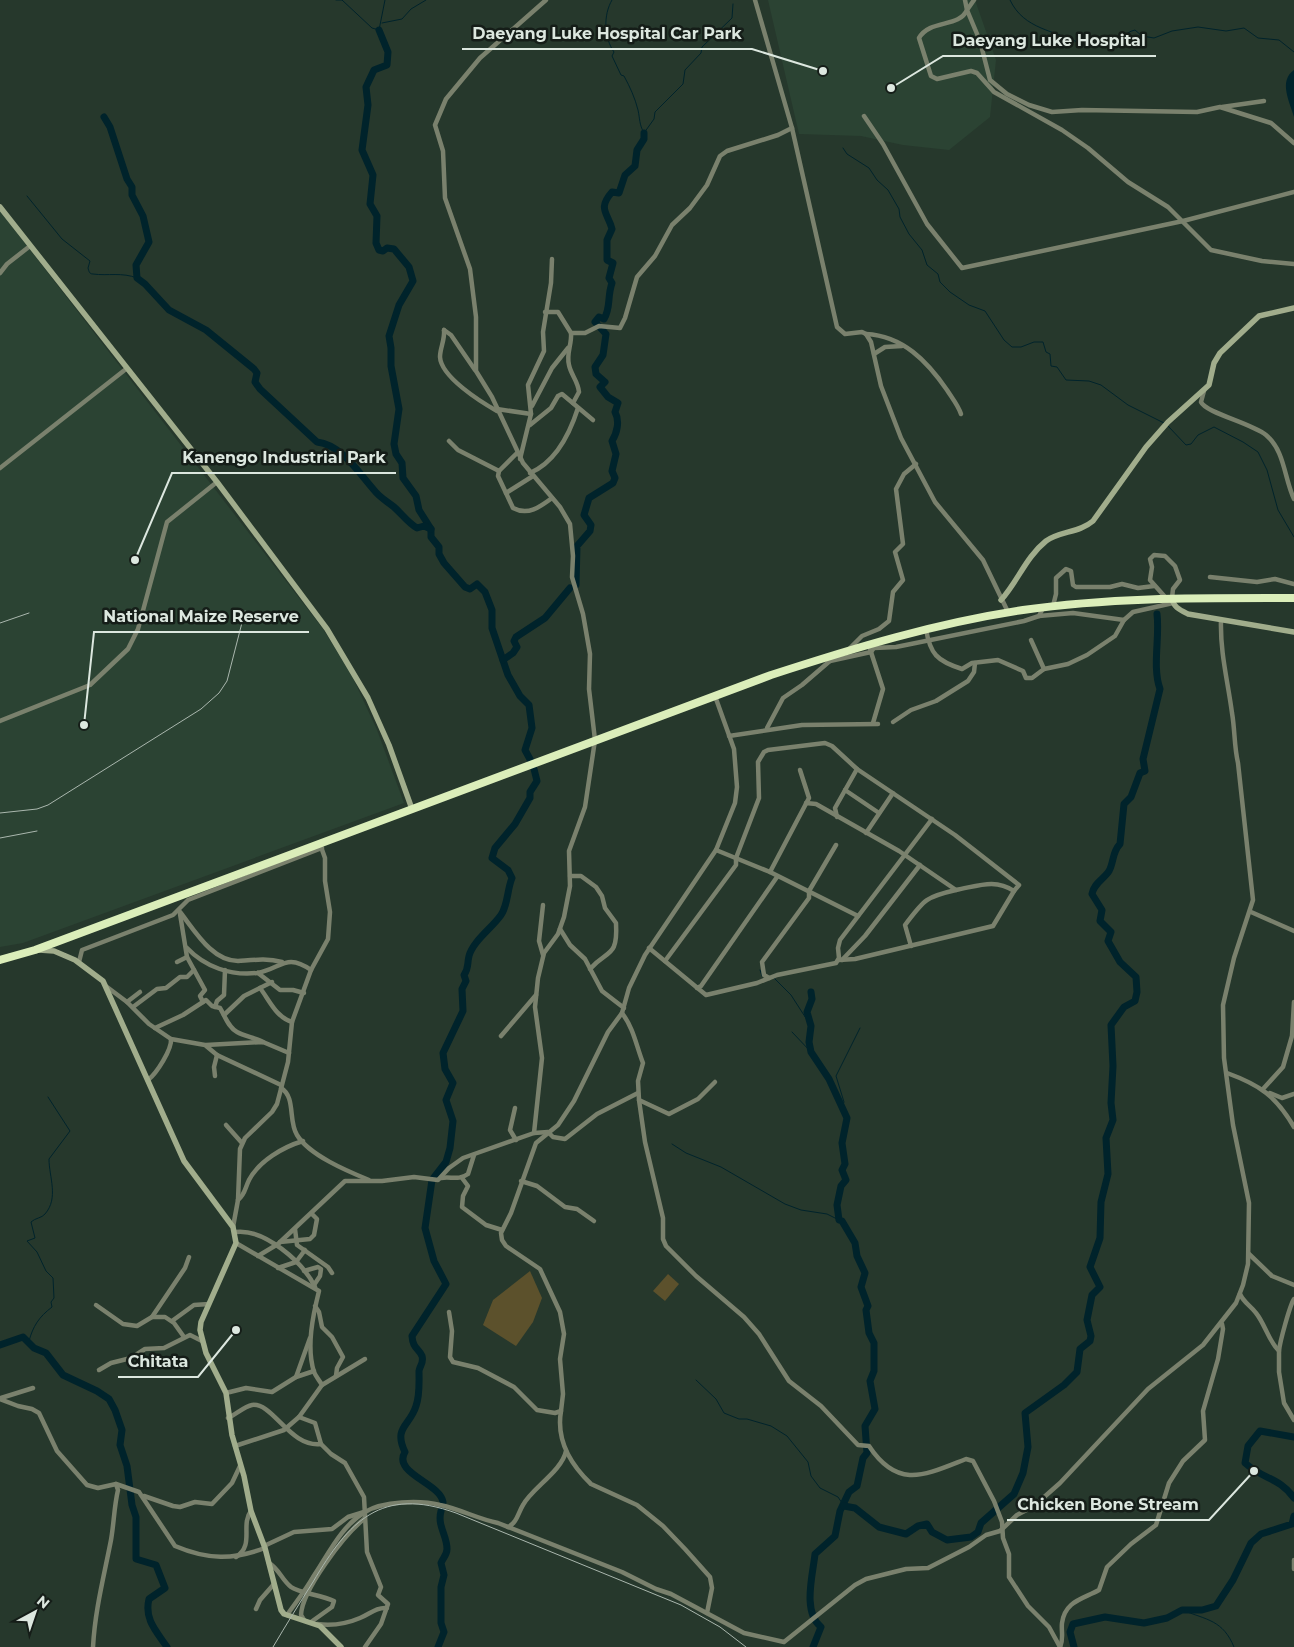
<svg xmlns="http://www.w3.org/2000/svg" width="1294" height="1647" viewBox="0 0 1294 1647" font-family="Montserrat,sans-serif">
<rect width="100%" height="100%" fill="#26382c"/>
<g fill="#2b4333">
<polygon points="768,0 975,0 996,60 990,117 949,150 903,145 861,136 799,134"/>
<polygon points="0,211 323,629 352,676 377,730 404,803 23,943 0,947"/>
</g>
<g fill="#5c512c">
<polygon points="530,1271 542,1298 533,1322 516,1346 483,1325 493,1300"/>
<polygon points="668,1274 679,1284 665,1301 653,1291"/>
</g>
<path fill="#00232b" d="M1294,70v47c-4,-15 -16,-36 0,-47z"/>
<g fill="none" stroke-linecap="round" stroke-linejoin="round">
<g stroke="#00232b" stroke-width="1">
<polyline points="336,0 342,0 372,28 379,30 385,0"/>
<path d="M612,0c-9,15 -8,38 2,52l-2,4 9,19 3,1c6,11 11,22 14,34 2,9 1,14 6,23l10,-14 1,-7 28,-28 2,-14 16,-17 1,-6 30,-29 1,-14"/>
<path d="M1010,0c14,30 45,30 71,44 12,-7 26,-4 40,-7 5,-2 8,-6 14,-7l7,6 12,2 18,-7 26,-4 28,4 18,-3 14,10 21,2 15,12"/>
<polyline points="382,23 402,19 411,9 426,0"/>
<polyline points="843,148 847,154 869,168 877,180 888,190 899,209 900,217 909,234 922,250 927,265 938,274 940,282 950,292 969,305 985,311 1004,340 1012,347 1021,347 1034,342 1043,342 1046,352 1050,354 1051,366 1057,367 1066,380 1089,381 1101,385 1128,405 1164,423"/>
<path d="M27,196l35,43 28,22 -2,7c1,3 1,6 5,6 15,2 29,-2 44,4"/>
<polyline points="1168,426 1186,445 1191,444 1198,435 1214,427 1243,442 1258,452 1267,470 1278,510 1294,537"/>
<polyline points="760,970 762,976"/>
<polyline points="774,978 791,995 811,1026"/>
<polyline points="792,1032 811,1052"/>
<polyline points="842,1108 844,1102 836,1076 860,1028"/>
<polyline points="672,1144 686,1153 721,1167 785,1204 801,1210 827,1214 839,1220"/>
<path d="M29,1341c4,-15 10,-24 23,-34l-1,-5 3,-4 -1,-20 -7,-7 -9,-19 -10,-11 8,-3 -4,-16c4,-4 11,-4 14,-8 14,-16 4,-37 4,-55l21,-28 -22,-34"/>
<polyline points="696,1380 716,1399 724,1413 739,1419 747,1419 771,1426 787,1436 808,1462 811,1476 820,1488 838,1497 844,1506"/>
<path d="M1182,1610c25,10 41,10 52,37"/>
</g>
<g stroke="#00232b" stroke-width="7">
<polyline points="379,30 388,52 387,65 374,70 366,87 368,105 362,150 373,175 370,204 377,216 376,243 379,250 383,251 387,248 394,249 409,267 413,281 399,305 389,336 391,348 391,366 399,409 394,444 396,454 402,463 403,478 416,496 419,510 431,529 431,537 439,547 439,554 444,563 465,587 470,589 477,584 485,592 492,610 492,628 508,675 520,696 529,705 532,728 525,750 531,761"/>
<path d="M104,117l6,10 17,52 5,8v8l11,21 6,26 -13,23 1,13 8,6 24,26 37,20 48,39 3,4 -2,9 5,7 57,53c25,3 41,30 57,48 6,8 13,11 20,17 8,7 14,16 23,21l7,-2 7,3"/>
<path d="M576,585l1,-39 13,-15 1,-6 -7,-10 5,-17 24,-15 2,-5 -3,-7 4,-17 -4,-13c5,-8 8,-20 3,-29l3,-9 -10,-6 -8,-10 5,-5 -9,-8 -1,-7 8,-12 3,-21 -11,-12 4,-5 5,2c7,-11 3,-22 8,-36l-3,-5 4,-15 -6,-3v-20l5,-11c-4,-16 -15,-20 0,-37l7,1 6,-18 10,-9 2,-16 7,-11v-6"/>
<polyline points="503,660 513,653 517,647 514,641 516,637 545,618 570,588"/>
<path d="M811,992l1,7 -5,13 4,14 -2,16 2,10 18,27 18,39 -5,25 3,21 -3,6 4,10 -5,6 -4,19 2,15 3,1 13,22 2,13 8,17 -4,14 7,19 -2,4 3,23 5,10v28l-4,10 5,28 -10,17 2,27 -4,5 -6,28 -8,6 -9,19 -5,25 -20,18c-2,20 -13,58 6,73l-8,20"/>
<path d="M0,1345l23,-8 11,11 12,5 17,22 34,16 12,8 6,11 7,20 -2,15 7,21 5,39 4,12v42l20,6 9,23 -16,11c-5,20 7,32 18,48"/>
<path d="M1294,1437l-34,-6 -12,15 -3,17c19,17 34,14 49,35"/>
<path d="M443,1502c-3,-19 -51,-29 -38,-50 -12,-25 5,-26 11,-46 4,-11 3,-24 3,-35 1,-6 5,-8 3,-15 -4,-9 -9,-7 -10,-20l34,-52 -12,-23 -9,-33 7,-48 14,-18 4,-14 3,-27 -7,-21 7,-17 -8,-14 -2,-16 20,-42 -1,-22 4,-8 -2,-6c5,-7 3,-11 5,-19 4,-15 23,-28 32,-41 7,-10 6,-25 11,-37l-4,-8 -16,-12 3,-10 20,-24 15,-26v-6l7,-11 -3,-12"/>
<path d="M844,1506l11,2 24,19 27,7 12,-8 9,-2 5,8 15,8 24,-3 7,-5 3,-9 33,-29 9,-21 5,-26 -3,-34 39,-28 13,-13 3,-23 10,-8 1,-5 -4,-16 5,-25 8,-8 -10,-20 10,-29 1,-36 7,-28 -2,-36 7,-18 -2,-17 2,-37 -2,-41 13,-18 11,-6 2,-9 -1,-15 -16,-15 -12,-21 3,-9 -11,-11 2,-11 -10,-16c2,-11 11,-14 17,-23 5,-9 3,-19 11,-27l4,-40 7,-7 9,-24 5,-2 -2,-12 17,-70c-8,-22 0,-52 -3,-75"/>
<path d="M438,1647l6,-15 -3,-9v-36l3,-12 -3,-12c2,-5 6,-8 6,-14 0,-14 -10,-23 -6,-38"/>
<polyline points="1074,1647 1070,1632 1073,1624 1105,1617 1144,1623 1167,1618 1182,1610 1202,1610 1216,1606 1233,1580 1251,1543 1261,1534 1292,1524 1294,1516"/>
</g>
<g stroke="#7a816d" stroke-width="4.5">
<polyline points="755,0 792,128 837,327 845,334 862,332 866,334 871,342 881,386 901,438 935,502 983,560 1008,612"/>
<path d="M965,0l2,10c-8,18 -37,9 -48,28l12,38 6,3 34,-8 6,2 17,19 68,38 26,18 40,34 40,25 43,43 51,11 32,3"/>
<polyline points="974,0 967,10 980,41 990,80 1007,94 1029,105 1052,112 1082,110 1197,112 1220,107 1271,123 1294,143"/>
<polyline points="1222,107 1264,101"/>
<polyline points="864,116 883,144 927,224 962,268 1183,221 1294,192"/>
<polyline points="0,273 7,264 30,246"/>
<path d="M545,312h13l13,21c1,12 -5,20 -2,32 2,10 9,16 10,27l-6,11"/>
<path d="M444,330c1,10 -4,18 -4,27 1,20 41,45 57,54"/>
<polyline points="444,330 451,335 475,370"/>
<polyline points="571,333 585,333 599,326 620,328 625,318 637,277 655,256 672,225 690,208 707,185 720,156 727,151 778,135 792,128"/>
<path d="M866,334c37,2 61,27 81,56 5,8 11,15 14,24"/>
<polyline points="874,354 885,347 902,346"/>
<path d="M1204,391l-3,11c5,11 50,21 65,33 19,16 18,43 28,64"/>
<polyline points="532,406 552,368 568,348"/>
<polyline points="497,409 531,414"/>
<polyline points="530,425 551,408 558,396 562,394 593,420"/>
<polyline points="449,441 458,450 499,471 517,453"/>
<polyline points="520,459 531,414 528,385 544,351 543,332 551,283 552,259"/>
<polyline points="0,468 126,369"/>
<polyline points="499,471 498,476 506,493"/>
<path d="M530,473c26,-11 40,-40 48,-65"/>
<path d="M533,476l-27,17 7,15c15,8 27,-1 39,-10"/>
<polyline points="1210,577 1257,582 1275,579 1294,584"/>
<polyline points="1166,598 1150,580 1152,567 1150,559 1154,555 1165,556 1175,566 1180,580 1173,589 1172,598"/>
<polyline points="1053,606 1056,594 1056,578 1066,569 1071,571 1073,585 1076,587 1110,587 1122,584 1138,588 1154,586"/>
<polyline points="1039,616 1073,613 1124,620"/>
<path d="M926,629c4,25 11,32 36,40l10,-6 26,-3 25,11 3,7h6l12,-9 24,-5 19,-9 28,-19 9,-16 9,-8 40,-9"/>
<polyline points="1031,640 1044,669"/>
<polyline points="849,649 862,636 879,629 889,621 893,592 903,580 895,552 903,544 896,489 904,474 916,464"/>
<polyline points="870,649 883,689 873,723"/>
<polyline points="830,661 871,652 874,648 896,647 1024,621 1039,616 1043,608"/>
<polyline points="0,721 90,685 128,649 138,629 167,522 217,482"/>
<polyline points="893,722 911,710 936,701 968,681 974,672 975,663"/>
<polyline points="767,728 783,698 802,685 831,660"/>
<polyline points="729,736 802,725 878,724"/>
<polyline points="845,790 879,813"/>
<polyline points="837,817 835,808 857,769"/>
<polyline points="866,833 893,793"/>
<polyline points="716,850 770,872 858,916"/>
<polyline points="770,872 809,798 800,770"/>
<path d="M570,876h11l15,11 6,9 3,12 11,15c2,36 -9,26 -26,46"/>
<path d="M180,912c15,19 32,49 58,49 15,-1 29,-3 44,1"/>
<polyline points="1251,912 1294,931"/>
<polyline points="180,914 187,957 205,990 200,996 203,1002"/>
<polyline points="560,929 570,945 585,959 602,991 624,1008"/>
<path d="M911,946l-6,-21c19,-25 20,-28 51,-35"/>
<path d="M187,948c18,19 44,28 70,25 24,-4 29,-21 54,-3"/>
<polyline points="649,948 706,995 757,983 777,975 836,963 839,958 838,948 840,940 932,819"/>
<polyline points="543,955 539,941 543,905"/>
<polyline points="839,960 855,959 993,926 1014,891"/>
<polyline points="842,960 865,936 920,865"/>
<path d="M665,961l71,-96v-7l23,-60 -1,-36 6,-10 4,-2 57,-7 7,3 25,23 98,66 64,50 -5,6c-19,-13 -36,-5 -58,-1l-57,-39 -83,-47 -10,-1"/>
<polyline points="79,962 82,950 173,915 188,900 322,848"/>
<polyline points="177,962 187,957"/>
<polyline points="258,973 280,990 293,990 304,993"/>
<polyline points="769,978 764,975 762,962 809,898 809,891 836,845"/>
<polyline points="107,987 127,1002 149,1024 171,1039 205,1045 217,1055 281,1085"/>
<path d="M260,988c10,13 16,29 32,34"/>
<polyline points="697,988 701,986 777,877"/>
<polyline points="127,1002 140,992"/>
<polyline points="133,1007 157,989 166,988 180,977 187,977 194,970"/>
<polyline points="215,1007 217,1001 224,995 225,970"/>
<path d="M622,1013c12,16 14,32 21,50l-5,18 1,19 6,42 18,76v21l3,7 30,30 48,41 15,17 30,47 32,25 37,39 11,1c29,44 56,29 97,13l7,2 21,40 8,21 1,16 6,16v23l19,29 21,21 11,20"/>
<polyline points="224,1015 244,996 272,982"/>
<path d="M155,1028l28,-13 23,-15 6,6 8,2c5,8 8,19 17,24 7,4 18,6 26,10"/>
<polyline points="501,1036 536,995"/>
<polyline points="206,1045 263,1042 289,1053"/>
<path d="M1227,1073c33,12 49,23 67,54"/>
<polyline points="215,1076 214,1067 217,1055"/>
<path d="M148,1080c9,-7 24,-31 23,-41"/>
<path d="M281,1088c15,9 7,33 16,47 12,20 50,36 72,45"/>
<polyline points="1263,1089 1283,1067 1292,1036 1294,1002"/>
<polyline points="1270,1093 1282,1098 1294,1094"/>
<polyline points="639,1100 669,1114 698,1099 715,1082"/>
<polyline points="515,1108 510,1130 516,1140"/>
<polyline points="226,1125 242,1143"/>
<polyline points="534,1133 542,1058 535,1007 538,978 544,953 558,934 564,917 570,886 569,851 585,807 595,740 589,689 590,654 583,614 572,577 573,556 570,524 560,507 523,463 492,397 476,371 476,317 470,269 445,198 443,151 435,125 446,99 480,58 546,0"/>
<path d="M441,1178c10,-2 17,3 27,-4l6,-19"/>
<polyline points="462,1178 468,1186 463,1196 462,1207 486,1225 502,1230"/>
<polyline points="521,1181 537,1186 565,1207 577,1209 594,1221"/>
<path d="M238,1200c7,-5 7,-12 11,-20 10,-19 34,-33 54,-39"/>
<polyline points="233,1227 238,1200 240,1149 245,1138 272,1112 277,1104 288,1062 292,1022 311,970 328,939 330,912 325,881 325,858 320,844"/>
<polyline points="295,1229 297,1245 328,1267 332,1273"/>
<path d="M235,1232c29,-4 68,30 80,55"/>
<polyline points="280,1242 310,1239 314,1235 317,1219 312,1214"/>
<polyline points="1249,1254 1272,1276 1294,1285"/>
<polyline points="258,1256 278,1244 345,1181 382,1181 414,1177 438,1180 449,1168 463,1158 534,1133 548,1132 553,1137 565,1139 597,1114 638,1093"/>
<polyline points="278,1268 296,1262 305,1250"/>
<polyline points="304,1271 318,1267 321,1269 320,1276 314,1285"/>
<path d="M1240,1294c4,9 11,12 16,19 9,11 12,27 23,38v21l5,31 10,17"/>
<polyline points="96,1305 123,1324 137,1326 152,1317 165,1317 174,1323 184,1337"/>
<polyline points="315,1306 319,1312 322,1327 332,1337 343,1357 337,1368 336,1376"/>
<polyline points="449,1312 452,1331 450,1357 453,1362 478,1368 514,1387 537,1410 555,1413 561,1411 563,1394 560,1359 564,1334 560,1312 540,1269 506,1246 502,1240 501,1233 511,1213 536,1143 558,1125 574,1101 608,1032 622,1013 629,988 645,955 716,850 735,803 737,787 734,749 715,696"/>
<polyline points="152,1317 185,1268 189,1257"/>
<polyline points="172,1321 194,1305 209,1304"/>
<path d="M1279,1351c1,-10 11,-46 15,-52"/>
<polyline points="99,1370 111,1363 131,1358 145,1349 164,1348 190,1335 202,1341"/>
<polyline points="296,1377 310,1338"/>
<polyline points="322,1385 365,1359"/>
<polyline points="226,1393 246,1388 272,1392 296,1377 314,1371"/>
<polyline points="1,1398 33,1388"/>
<path d="M0,1399l18,7 14,3 7,4 18,38 30,34 11,3 18,-4 23,8 36,54c33,14 58,14 90,2"/>
<path d="M561,1411c-5,29 9,53 30,73l46,21 26,21 22,23 25,28 2,11 -5,25"/>
<polyline points="299,1417 315,1423 321,1444 331,1454 345,1463 364,1497 367,1552 381,1587 378,1595 388,1604 381,1624 365,1647"/>
<path d="M228,1418c7,-3 17,-12 24,-13 21,-3 38,43 69,39"/>
<path d="M235,1446l49,-16 15,-13 23,-32c-2,-4 -6,-8 -8,-13 -8,-25 -1,-57 5,-81l-83,-48"/>
<polyline points="144,1496 173,1506 180,1507 195,1502 212,1504 232,1483 240,1466"/>
<path d="M508,1527c9,-4 10,-14 15,-22 8,-16 39,-34 43,-54"/>
<polyline points="264,1546 294,1532 332,1529 348,1517 364,1512"/>
<path d="M236,1557c19,-12 4,-32 15,-46"/>
<polyline points="1294,1560 1294,1569"/>
<path d="M269,1563c10,6 13,17 22,24 8,6 30,8 43,14l-2,6 -21,15"/>
<polyline points="256,1609 260,1600 274,1584"/>
<path d="M287,1615c9,-13 18,-24 26,-38 15,-22 28,-51 52,-65 18,-11 55,-12 75,-7 20,4 38,14 58,18l124,49 34,17 15,5 73,39 40,9 71,-57 11,-6 40,-10 22,-1 41,-21 17,-12 14,-4 17,-16 17,-9 26,-23 88,-94 55,-44 33,-42 7,-18 5,-21 1,-61 -16,-78 -9,-67 -1,-53 11,-47 19,-58 -15,-137c-4,-17 -3,-33 -6,-50 -4,-31 -12,-60 -11,-93"/>
<path d="M304,1620l-3,-5c1,-25 43,-80 63,-96"/>
<path d="M317,1624c15,2 29,0 43,-6 10,-4 16,-11 27,-10"/>
<path d="M93,1647c2,-37 11,-71 18,-107 3,-17 3,-33 7,-50l-2,-6"/>
<path d="M1060,1647c4,-8 1,-16 2,-24 3,-22 21,-24 37,-33l8,-23 24,-23 25,-19 13,-42 14,-22 22,-21 -2,-29 15,-52 5,-30 -1,-5"/>
</g>
<g stroke="#a1ad8c" stroke-width="5.5">
<polyline points="0,207 217,482 327,629 368,698 389,745 412,809"/>
<path d="M1172,598c1,9 8,12 16,16l106,18"/>
<path d="M1001,600c17,-19 25,-43 45,-59 14,-10 33,-8 47,-20l53,-74 22,-25 41,-37 5,-22 6,-10 39,-37 35,-8"/>
<polyline points="39,950 54,951 75,960 103,981 184,1161 233,1227 236,1243 201,1322 200,1330 206,1353 226,1393 232,1435 244,1476 251,1511 265,1548 281,1610 284,1614 320,1626 341,1647"/>
</g>
<path stroke="#dbeeba" stroke-width="8" d="M0,960l35,-10 736,-275c83,-27 165,-52 252,-65 90,-13 180,-12 271,-12"/>
<g stroke="#aab7ae" stroke-width="1">
<polyline points="0,623 29,613"/>
<polyline points="0,813 37,809 48,805 201,709 219,693 227,681 245,611"/>
<polyline points="0,838 37,831"/>
<path d="M273,1647c13,-22 26,-43 40,-65 36,-61 68,-96 143,-69l225,92 39,22 26,20"/>
</g>
</g>
<path fill="none" stroke="#dce7df" stroke-width="2" d="M823 71L752 49H462M891 88L943 56H1156M135 560L172 473H396M84 725L94 632H309M236 1330L198 1377H118M1254 1471L1209 1520H1007"/>
<g fill="#dce7df" stroke="#151d18" stroke-width="2">
<circle cx="823" cy="71" r="5"/>
<circle cx="891" cy="88" r="5"/>
<circle cx="135" cy="560" r="5"/>
<circle cx="84" cy="725" r="5"/>
<circle cx="236" cy="1330" r="5"/>
<circle cx="1254" cy="1471" r="5"/>
</g>
<g font-size="16" text-anchor="middle" font-weight="bold" fill="#dce7df" stroke="#151d18" stroke-width="5" stroke-linejoin="round" paint-order="stroke">
<text x="607" y="39">Daeyang Luke Hospital Car Park</text>
<text x="1049" y="46">Daeyang Luke Hospital</text>
<text x="284" y="463">Kanengo Industrial Park</text>
<text x="201" y="622">National Maize Reserve</text>
<text x="158" y="1367">Chitata</text>
<text x="1108" y="1510">Chicken Bone Stream</text>
</g>
<g transform="translate(35 1612) rotate(40)" stroke="#151d18" stroke-width="4" paint-order="stroke">
<path d="M0-4L9 19L0 12L-9 19Z" fill="#dce7df"/>
<text y="-8" font-size="14" font-weight="bold" text-anchor="middle" fill="#dce7df">N</text>
</g>
</svg>
